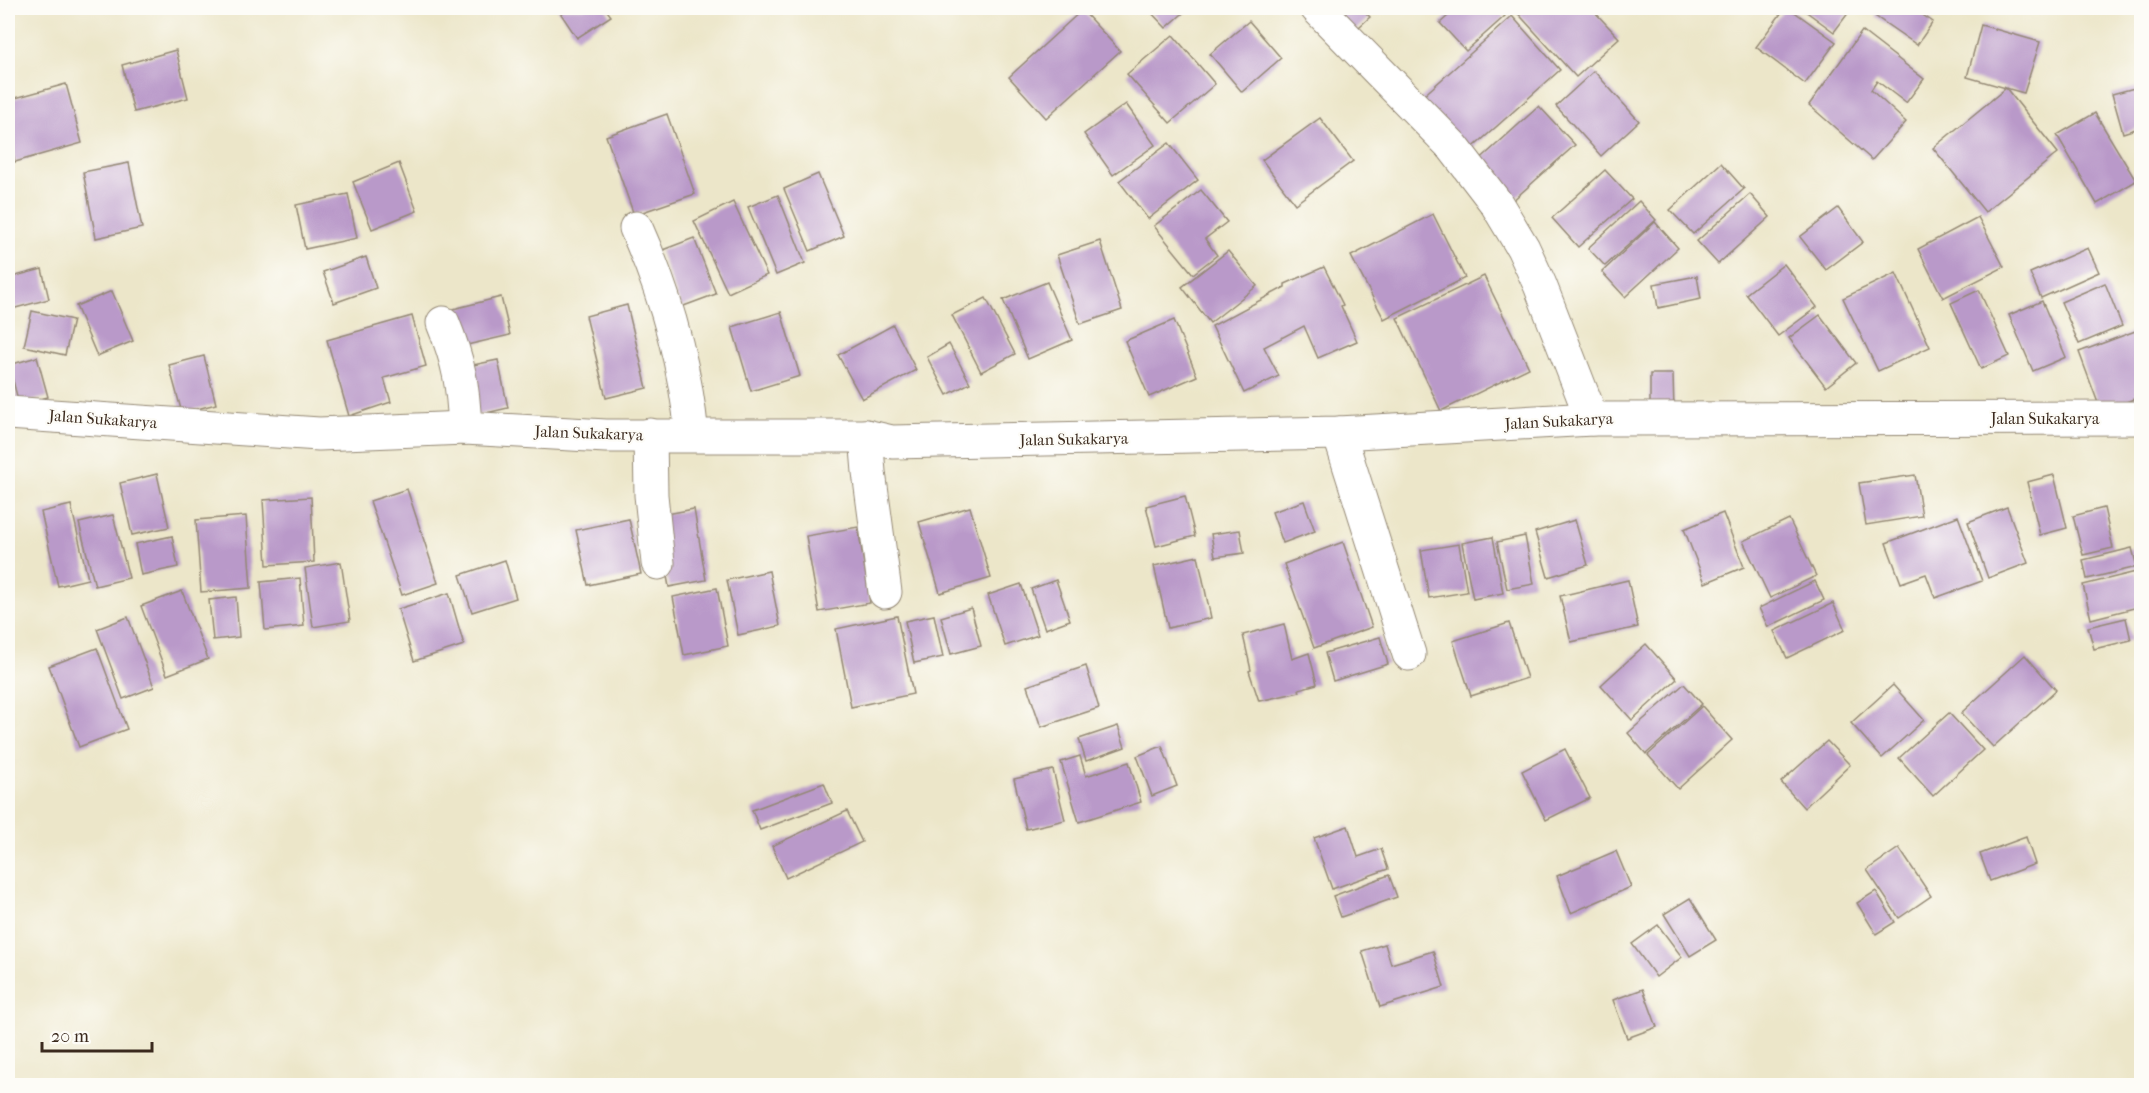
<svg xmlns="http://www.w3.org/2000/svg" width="2149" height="1093" viewBox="0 0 2149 1093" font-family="'IM FELL French Canon',serif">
<rect width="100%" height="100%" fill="#fdfcf7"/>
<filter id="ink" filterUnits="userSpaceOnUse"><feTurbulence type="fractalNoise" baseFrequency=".0167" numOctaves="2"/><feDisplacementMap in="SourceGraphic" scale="12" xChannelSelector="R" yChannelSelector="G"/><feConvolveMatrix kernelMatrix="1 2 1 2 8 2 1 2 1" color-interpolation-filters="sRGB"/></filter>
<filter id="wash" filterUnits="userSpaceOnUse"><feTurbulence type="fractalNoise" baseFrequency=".008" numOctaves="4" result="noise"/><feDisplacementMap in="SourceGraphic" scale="24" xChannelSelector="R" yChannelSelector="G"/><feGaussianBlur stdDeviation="1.35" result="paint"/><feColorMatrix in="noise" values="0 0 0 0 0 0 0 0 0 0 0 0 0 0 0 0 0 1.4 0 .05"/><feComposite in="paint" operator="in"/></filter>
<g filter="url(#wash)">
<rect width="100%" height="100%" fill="#ece6c9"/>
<g id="blocks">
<g fill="#b999c9">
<polygon points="557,8 605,8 611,16 577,38"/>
<polygon points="1147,8 1189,8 1166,28"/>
<polygon points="1323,8 1361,8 1370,17 1349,36"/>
<polygon points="1457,8 1497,8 1505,16 1466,51 1440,23"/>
<polygon points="1513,8 1591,8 1619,38 1576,77"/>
<polygon points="1785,8 1789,8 1836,42 1805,84 1756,47"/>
<polygon points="1806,8 1852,8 1834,32 1804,10"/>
<polygon points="1881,8 1912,8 1933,22 1917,45 1875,16"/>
<polygon points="1082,10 1120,51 1046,118 1009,77"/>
<polygon points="1512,16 1560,70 1468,152 1420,99"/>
<polygon points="1249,21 1281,58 1242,92 1210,54"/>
<polygon points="1981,25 2040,42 2024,93 2006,88 2058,153 1985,212 1933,148 2006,88 1967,77"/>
<polygon points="1862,31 1924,79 1906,103 1877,81 1871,90 1906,122 1872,160 1809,105"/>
<polygon points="1173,35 1215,84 1170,123 1127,74"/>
<polygon points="176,50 188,98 134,112 122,65"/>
<polygon points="1594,71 1639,121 1601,156 1556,106"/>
<polygon points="66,84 82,143 15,162 8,133 8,100"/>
<polygon points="2142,86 2142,127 2123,133 2112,94"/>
<polygon points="1126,104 1155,145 1113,175 1084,134"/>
<polygon points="1539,106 1575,145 1511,202 1476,163"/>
<polygon points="2095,113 2136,181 2097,204 2057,135"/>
<polygon points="667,114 695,194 634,215 606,136"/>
<polygon points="1320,118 1353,161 1295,204 1262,160"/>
<polygon points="1169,143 1198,180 1148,219 1119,181"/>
<polygon points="129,163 142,228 96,238 83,172"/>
<polygon points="399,163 417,211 372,229 353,182"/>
<polygon points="1721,163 1744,189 1693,234 1670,210"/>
<polygon points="1605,170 1632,199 1578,247 1552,218"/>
<polygon points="818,174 844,236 810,251 784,189"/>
<polygon points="1201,190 1227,222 1205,239 1217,255 1193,274 1154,226"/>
<polygon points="348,194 357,238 305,249 296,205"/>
<polygon points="1750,194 1770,217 1718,264 1697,241"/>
<polygon points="778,195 805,263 776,275 748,207"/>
<polygon points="1639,201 1656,220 1605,266 1588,248"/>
<polygon points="733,202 767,275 728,293 694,221"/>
<polygon points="1838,208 1863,242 1826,270 1800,237"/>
<polygon points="1433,214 1465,278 1384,319 1351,256"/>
<polygon points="1978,217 2004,267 1943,298 1918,249"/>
<polygon points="1655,222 1678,248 1625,297 1602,272"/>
<polygon points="694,238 716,294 681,307 660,251"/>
<polygon points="1100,241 1122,310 1080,324 1057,255"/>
<polygon points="2088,248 2099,272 2041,298 2030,273"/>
<polygon points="1228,251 1257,286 1210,323 1182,287"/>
<polygon points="366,257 376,288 334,303 323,272"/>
<polygon points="1784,264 1817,307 1778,336 1746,294"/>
<polygon points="1324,267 1343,305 1341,306 1357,341 1318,358 1304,326 1264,347 1279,376 1244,393 1212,326 1285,287 1285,284"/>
<polygon points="42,269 49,299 8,310 8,278"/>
<polygon points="1896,273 1930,347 1878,371 1843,298"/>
<polygon points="1484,276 1529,368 1441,411 1397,318"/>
<polygon points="1697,276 1701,299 1658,308 1654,284"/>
<polygon points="1047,282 1072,340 1028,359 1003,300"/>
<polygon points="2105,283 2122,326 2079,344 2061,302"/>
<polygon points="1979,290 2009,356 1981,369 1951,303"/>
<polygon points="112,291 133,341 97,356 76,306"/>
<polygon points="501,297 510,335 454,348 445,311"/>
<polygon points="986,298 1015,354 981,372 952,315"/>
<polygon points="2042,301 2066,357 2033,371 2009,315"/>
<polygon points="627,305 647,388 606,398 586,316"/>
<polygon points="32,311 73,320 65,355 24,346"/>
<polygon points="781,312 800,376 751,391 732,327"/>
<polygon points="1820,315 1856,363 1826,387 1789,338"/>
<polygon points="412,316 426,366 384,378 391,402 349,416 327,340"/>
<polygon points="1174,320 1197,376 1149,397 1125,341"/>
<polygon points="893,325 916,370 862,399 838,355"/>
<polygon points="2138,330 2142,339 2142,396 2101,411 2079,352"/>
<polygon points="949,344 970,383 947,395 927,357"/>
<polygon points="204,356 216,404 182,413 169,365"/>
<polygon points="37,357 48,397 19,404 9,365"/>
<polygon points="498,360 508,408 473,416 463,367"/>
<polygon points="1650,374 1673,374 1674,411 1650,411"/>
<polygon points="157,474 169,527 132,535 120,483"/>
<polygon points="1915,475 1922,516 1866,525 1859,483"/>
<polygon points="2054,475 2067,528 2040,535 2027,482"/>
<polygon points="407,489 438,583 402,595 370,501"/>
<polygon points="1185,496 1195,536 1156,546 1146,506"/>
<polygon points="311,497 314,562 267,565 263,500"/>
<polygon points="1304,501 1315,531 1283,543 1272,512"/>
<polygon points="71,505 88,579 58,586 41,512"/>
<polygon points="970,507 991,578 940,593 919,522"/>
<polygon points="2007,507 2028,563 1988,578 1968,522"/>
<polygon points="2104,508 2113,548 2083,555 2073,516"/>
<polygon points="694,509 706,580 669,587 656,516"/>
<polygon points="1723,513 1744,567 1705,583 1684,529"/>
<polygon points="113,515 129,578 95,586 79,523"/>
<polygon points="246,516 251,588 201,592 196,520"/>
<polygon points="1958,516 1982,581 1935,598 1926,574 1901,583 1886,543"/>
<polygon points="629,519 641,574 588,585 576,530"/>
<polygon points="1789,519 1816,576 1770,598 1743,541"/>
<polygon points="1575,520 1588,565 1548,577 1535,532"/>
<polygon points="858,527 870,603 819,612 806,536"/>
<polygon points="1240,530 1244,553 1215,557 1211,534"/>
<polygon points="172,536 178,567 141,575 135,544"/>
<polygon points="1525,536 1534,584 1507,589 1497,542"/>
<polygon points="1493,537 1503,593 1473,599 1462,543"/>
<polygon points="1343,542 1372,627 1314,648 1284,564"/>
<polygon points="1459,544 1467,592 1429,598 1421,550"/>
<polygon points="2132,548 2137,567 2087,579 2083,560"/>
<polygon points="1198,556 1211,618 1168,628 1154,566"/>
<polygon points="505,560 516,598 472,612 460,575"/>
<polygon points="341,562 350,621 313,627 305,568"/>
<polygon points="769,571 780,626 738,635 727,580"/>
<polygon points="2136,572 2142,594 2142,606 2091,619 2083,585"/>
<polygon points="300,578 304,626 265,630 261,582"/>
<polygon points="1056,580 1070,620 1045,629 1031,589"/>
<polygon points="1628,580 1638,627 1571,642 1560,596"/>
<polygon points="1815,581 1824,600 1768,627 1759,608"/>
<polygon points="1021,584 1038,635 1005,646 988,595"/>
<polygon points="717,588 728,646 684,655 673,597"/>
<polygon points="182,591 208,659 167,675 141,606"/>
<polygon points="449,593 464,645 414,661 398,609"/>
<polygon points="236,597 239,637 213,640 209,600"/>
<polygon points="1833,603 1845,630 1787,658 1774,631"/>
<polygon points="971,608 981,646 951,654 941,617"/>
<polygon points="934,615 943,657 914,663 905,621"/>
<polygon points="897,616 913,694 851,707 836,629"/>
<polygon points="128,617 154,687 123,699 97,629"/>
<polygon points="2126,618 2131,640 2094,649 2088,627"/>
<polygon points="1509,623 1527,678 1471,696 1453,641"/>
<polygon points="1284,624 1292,659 1309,653 1317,684 1299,689 1300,692 1259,701 1249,671 1251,670 1243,635"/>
<polygon points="1380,637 1388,664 1333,681 1325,653"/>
<polygon points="1646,644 1677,679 1632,720 1601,685"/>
<polygon points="97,648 127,729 79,747 49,666"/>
<polygon points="2025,655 2056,690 1993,747 1961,713"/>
<polygon points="1086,666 1099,708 1041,727 1027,686"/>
<polygon points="1684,684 1702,704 1646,754 1628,733"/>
<polygon points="1893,685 1924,720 1882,758 1851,723"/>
<polygon points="1702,706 1732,740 1678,789 1648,755"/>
<polygon points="1949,713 1983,750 1933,796 1899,758"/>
<polygon points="1118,726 1125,747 1086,761 1079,739"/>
<polygon points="1827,741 1850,765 1804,808 1781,782"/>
<polygon points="1162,746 1177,786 1152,796 1137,756"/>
<polygon points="1565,749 1590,798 1546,820 1522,771"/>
<polygon points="1080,756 1086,776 1129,762 1141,802 1079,822 1061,762"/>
<polygon points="1053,770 1065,820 1026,829 1014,779"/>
<polygon points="824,783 832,803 760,830 752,810"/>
<polygon points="847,811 862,842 786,878 772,846"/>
<polygon points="1348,826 1358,857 1381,849 1388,869 1332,889 1314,838"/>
<polygon points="2026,837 2035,864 1990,881 1980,854"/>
<polygon points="1899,848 1931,896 1899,918 1867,870"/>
<polygon points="1616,851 1631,887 1571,913 1557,876"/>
<polygon points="1389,875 1397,897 1341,917 1333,896"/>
<polygon points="1876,891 1895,922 1876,934 1857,903"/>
<polygon points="1690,898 1716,940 1690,956 1664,914"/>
<polygon points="1658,925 1682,957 1656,977 1632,944"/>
<polygon points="1385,944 1391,964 1433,951 1444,987 1380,1007 1362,951"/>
<polygon points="1643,989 1657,1027 1627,1038 1613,1000"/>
</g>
</g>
</g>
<g filter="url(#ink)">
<use href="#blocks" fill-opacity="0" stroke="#948874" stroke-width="1.5"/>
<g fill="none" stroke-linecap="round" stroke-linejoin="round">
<defs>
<g id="minor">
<polyline points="1317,8 1453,147 1496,203 1523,248 1540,285 1592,419"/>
<path d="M636,228c29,65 49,136 56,207"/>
<path d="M443,323c16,39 20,63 22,105"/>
<polyline points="8,413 319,434 465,428 606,436 866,436 892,442 1339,433 1592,419 2142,418"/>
<polyline points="1339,433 1409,654"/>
<polyline points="650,435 651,495 658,563"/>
<polyline points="866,436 869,472 885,592"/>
</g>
</defs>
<use href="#minor" stroke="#948874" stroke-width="35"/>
<use href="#minor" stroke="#fff" stroke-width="33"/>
</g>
</g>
<g text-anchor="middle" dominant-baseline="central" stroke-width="4.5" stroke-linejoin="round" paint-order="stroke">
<g font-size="16" fill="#3b2a1e" stroke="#fdfcf7">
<text x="2045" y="418">Jalan Sukakarya</text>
<text transform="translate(103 419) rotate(4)">Jalan Sukakarya</text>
<text transform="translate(1559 421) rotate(-3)">Jalan Sukakarya</text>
<text transform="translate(589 433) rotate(2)">Jalan Sukakarya</text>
<text transform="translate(1074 439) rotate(-1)">Jalan Sukakarya</text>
</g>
</g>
<rect width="2149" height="1093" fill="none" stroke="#fdfcf7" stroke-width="30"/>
<path d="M42 1042v9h110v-9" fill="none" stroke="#3b2a1e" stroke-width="3"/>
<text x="51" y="1042" font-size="18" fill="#3b2a1e" stroke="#fdfcf7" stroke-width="4.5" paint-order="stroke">20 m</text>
</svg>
